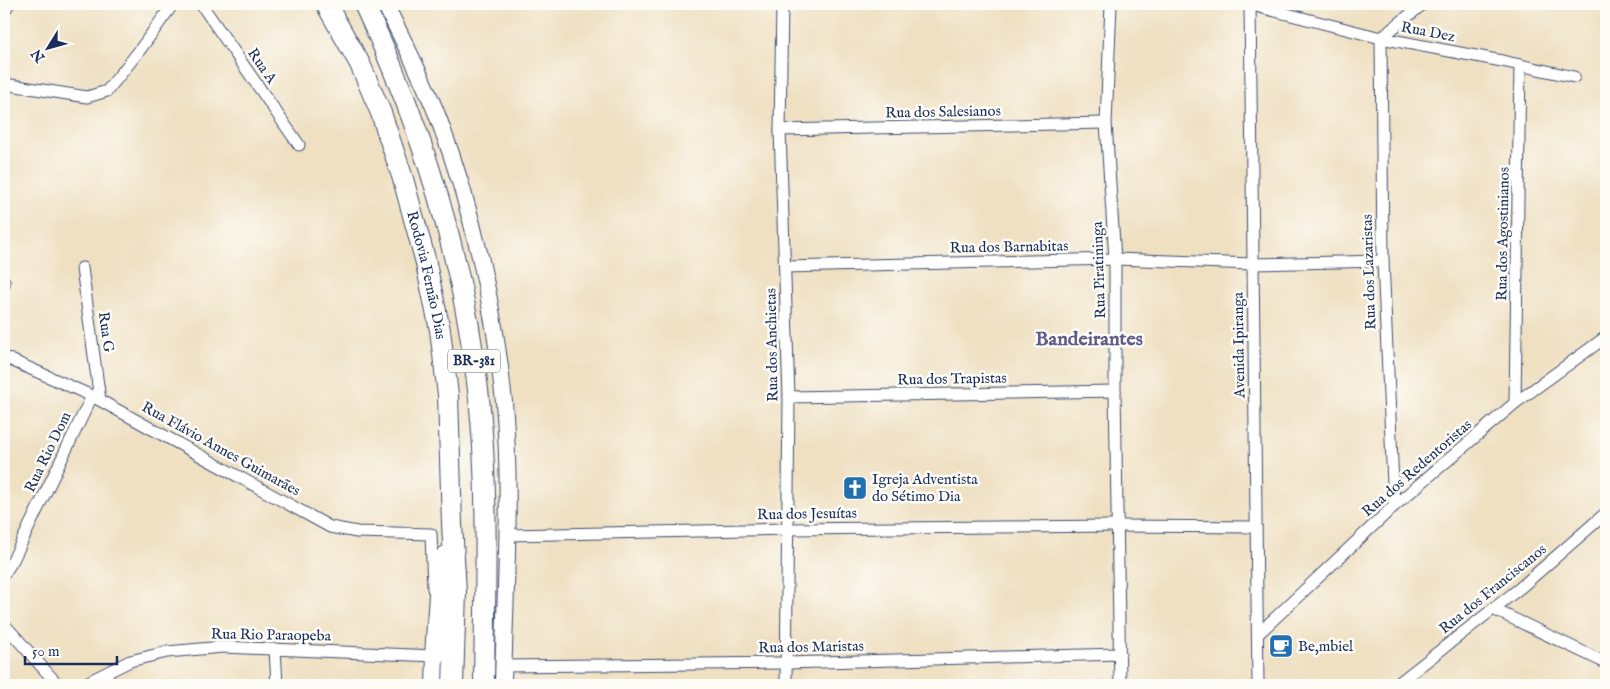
<svg xmlns="http://www.w3.org/2000/svg" width="1610" height="689" viewBox="0 0 1610 689" font-family="'IM FELL English',serif">
<rect width="100%" height="100%" fill="#fdfcf7"/>
<filter id="ink" filterUnits="userSpaceOnUse"><feTurbulence type="fractalNoise" baseFrequency=".02" numOctaves="2"/><feDisplacementMap in="SourceGraphic" scale="10" xChannelSelector="R" yChannelSelector="G"/><feConvolveMatrix kernelMatrix="1 2 1 2 8 2 1 2 1" color-interpolation-filters="sRGB"/></filter>
<filter id="wash" filterUnits="userSpaceOnUse"><feTurbulence type="fractalNoise" baseFrequency=".0096" numOctaves="4" result="noise"/><feDisplacementMap in="SourceGraphic" scale="20" xChannelSelector="R" yChannelSelector="G"/><feGaussianBlur stdDeviation="1.12" result="paint"/><feColorMatrix in="noise" values="0 0 0 0 0 0 0 0 0 0 0 0 0 0 0 0 0 1.4 0 .05"/><feComposite in="paint" operator="in"/></filter>
<g filter="url(#wash)">
<rect width="100%" height="100%" fill="#efe0c2"/>
</g>
<g filter="url(#ink)">
<g fill="none" stroke-linecap="round" stroke-linejoin="round">
<defs>
<g id="street">
<polyline points="201,4 299,145"/>
<polyline points="782,4 780,130 789,397 786,685"/>
<polyline points="1111,4 1106,123 1115,259 1115,391 1120,685"/>
<polyline points="1248,4 1381,38 1502,61 1574,77"/>
<polyline points="1250,4 1258,685"/>
<polyline points="4,11 9,4"/>
<polyline points="4,84 87,97 107,91 139,51 173,4"/>
<polyline points="780,130 1106,123"/>
<polyline points="785,267 1115,259 1253,264 1383,261"/>
<polyline points="82,268 100,400"/>
<polyline points="4,281 4,285"/>
<polyline points="4,357 92,396 330,527 357,532 431,534 433,589"/>
<polyline points="789,397 1115,391"/>
<polyline points="1515,403 1520,65"/>
<polyline points="1394,506 1383,261 1381,38 1423,4"/>
<polyline points="508,535 788,529 1118,526 1256,527"/>
<polyline points="4,574 13,560 92,396"/>
<polyline points="1493,609 1606,663"/>
<polyline points="4,624 58,685"/>
<polyline points="1258,634 1394,506 1515,403 1606,337"/>
<polyline points="275,649 277,685"/>
<polyline points="503,666 785,663 1120,654"/>
<polyline points="82,685 130,661 167,652 223,647 435,656 435,650"/>
<polyline points="1396,685 1520,588 1606,513"/>
</g>
<g id="secondary">
<path d="M385,4c19,38 39,76 54,116 33,87 56,189 65,282 8,95 1,189 -1,283"/>
<polyline points="434,685 435,656"/>
</g>
<g id="highway">
<path id="s1" d="M326,4l34,60 21,49 22,66 22,80 15,71 8,65 4,129 4,68 -3,93"/>
<path d="M364,4c59,125 100,256 115,394 10,95 6,192 5,287"/>
<polyline points="435,656 439,594 446,556"/>
</g>
</defs>
<use href="#street" stroke="#3b4a6d" stroke-width="13"/>
<use href="#secondary" stroke="#3b4a6d" stroke-width="18"/>
<use href="#highway" stroke="#3b4a6d" stroke-width="22"/>
<use href="#street" stroke="#fff" stroke-width="11"/>
<use href="#secondary" stroke="#fff" stroke-width="16"/>
<use href="#highway" stroke="#fff" stroke-width="20"/>
</g>
</g>
<defs>
<symbol id="church-square" viewBox="-11 -11 22 22"><rect x="-9" y="-9" width="18" height="18" rx="4" fill="#1f6fb2" stroke="#fdfcf7"/><path d="M-1.2-6h2.4v3.5h3.3v2.4h-3.3V6h-2.4V-.1h-3.3v-2.4h3.3Z" fill="#fff"/></symbol>
<symbol id="cafe-square" viewBox="-11 -11 22 22"><rect x="-9" y="-9" width="18" height="18" rx="4" fill="#1f6fb2" stroke="#fdfcf7"/><path d="M-5.5-4.5H6V0H3Q3 3.5 0 3.5H-2.5Q-5.5 3.5-5.5 0ZM3-3.2v2h1.7v-2ZM-6 4.5H4V6H-6Z" fill="#fff"/></symbol>
</defs>
<g fill-rule="evenodd">
<use href="#church-square" x="841" y="474" width="28" height="28"/>
<use href="#cafe-square" x="1267" y="632" width="28" height="28"/>
</g>
<g text-anchor="middle" dominant-baseline="central" stroke-width="5" stroke-linejoin="round" paint-order="stroke">
<rect fill="#fdfcf7" stroke="#5f6c8c" stroke-width="1" x="448" y="349.5" width="52" height="23" rx="4"/>
<g font-size="14" font-weight="bold" fill="#1b2f5e">
<text x="474" y="361">BR-381</text>
</g>
<g font-size="15" fill="#1b2f5e" stroke="#fdfcf7">
<text transform="translate(1428 32) rotate(11)">Rua Dez</text>
<text transform="translate(262 66) rotate(55)">Rua A</text>
<text transform="translate(943 112) rotate(-1)">Rua dos Salesianos</text>
<text transform="translate(1503 234) rotate(-89)">Rua dos Agostinianos</text>
<text transform="translate(1009 247) rotate(-1)">Rua dos Barnabitas</text>
<text transform="translate(1099 270) rotate(-92)">Rua Piratininga</text>
<text transform="translate(1369 272) rotate(-92)">Rua dos Lazaristas</text>
<text stroke="none"><textPath href="#s1" startOffset="291">Rodovia Fernão Dias</textPath></text>
<text transform="translate(106 332) rotate(82)">Rua G</text>
<text transform="translate(772 345) rotate(-91)">Rua dos Anchietas</text>
<text transform="translate(1239 345) rotate(-91)">Avenida Ipiranga</text>
<text transform="translate(952 379) rotate(-1)">Rua dos Trapistas</text>
<text transform="translate(221 449) rotate(29)">Rua Flávio Annes Guimarães</text>
<text transform="translate(48 452) rotate(-64)">Rua Rio Dom</text>
<text transform="translate(1417 468) rotate(-41)">Rua dos Redentoristas</text>
<text transform="translate(807 514) rotate(-1)">Rua dos Jesuítas</text>
<text transform="translate(1493 589) rotate(-39)">Rua dos Franciscanos</text>
<text transform="translate(271 635) rotate(1)">Rua Rio Paraopeba</text>
<text transform="translate(811 647) rotate(-1)">Rua dos Maristas</text>
</g>
<g font-size="15" fill="#1b2f5e" stroke="#fdfcf7" text-anchor="start">
<text x="872" y="479">Igreja Adventista<tspan x="872" dy="17">do Sétimo Dia</tspan></text>
<text x="1298" y="646">Be,mbiel</text>
</g>
<g font-size="20" font-weight="bold" fill="#5f5c89" stroke="#fdfcf7">
<text x="1089" y="339">Bandeirantes</text>
</g>
</g>
<rect width="1610" height="689" fill="none" stroke="#fdfcf7" stroke-width="20"/>
<g transform="translate(48 48) rotate(233)" stroke="#fdfcf7" stroke-width="4" paint-order="stroke">
<path d="M0-4L9 19L0 12L-9 19Z" fill="#1b2f5e"/>
<text y="-8" font-size="14" font-weight="bold" text-anchor="middle" fill="#1b2f5e">N</text>
</g>
<path d="M25 656v8h92v-8" fill="none" stroke="#1b2f5e" stroke-width="2.5"/>
<text x="32" y="656" font-size="15" fill="#1b2f5e" stroke="#fdfcf7" stroke-width="4" paint-order="stroke">50 m</text>
</svg>
